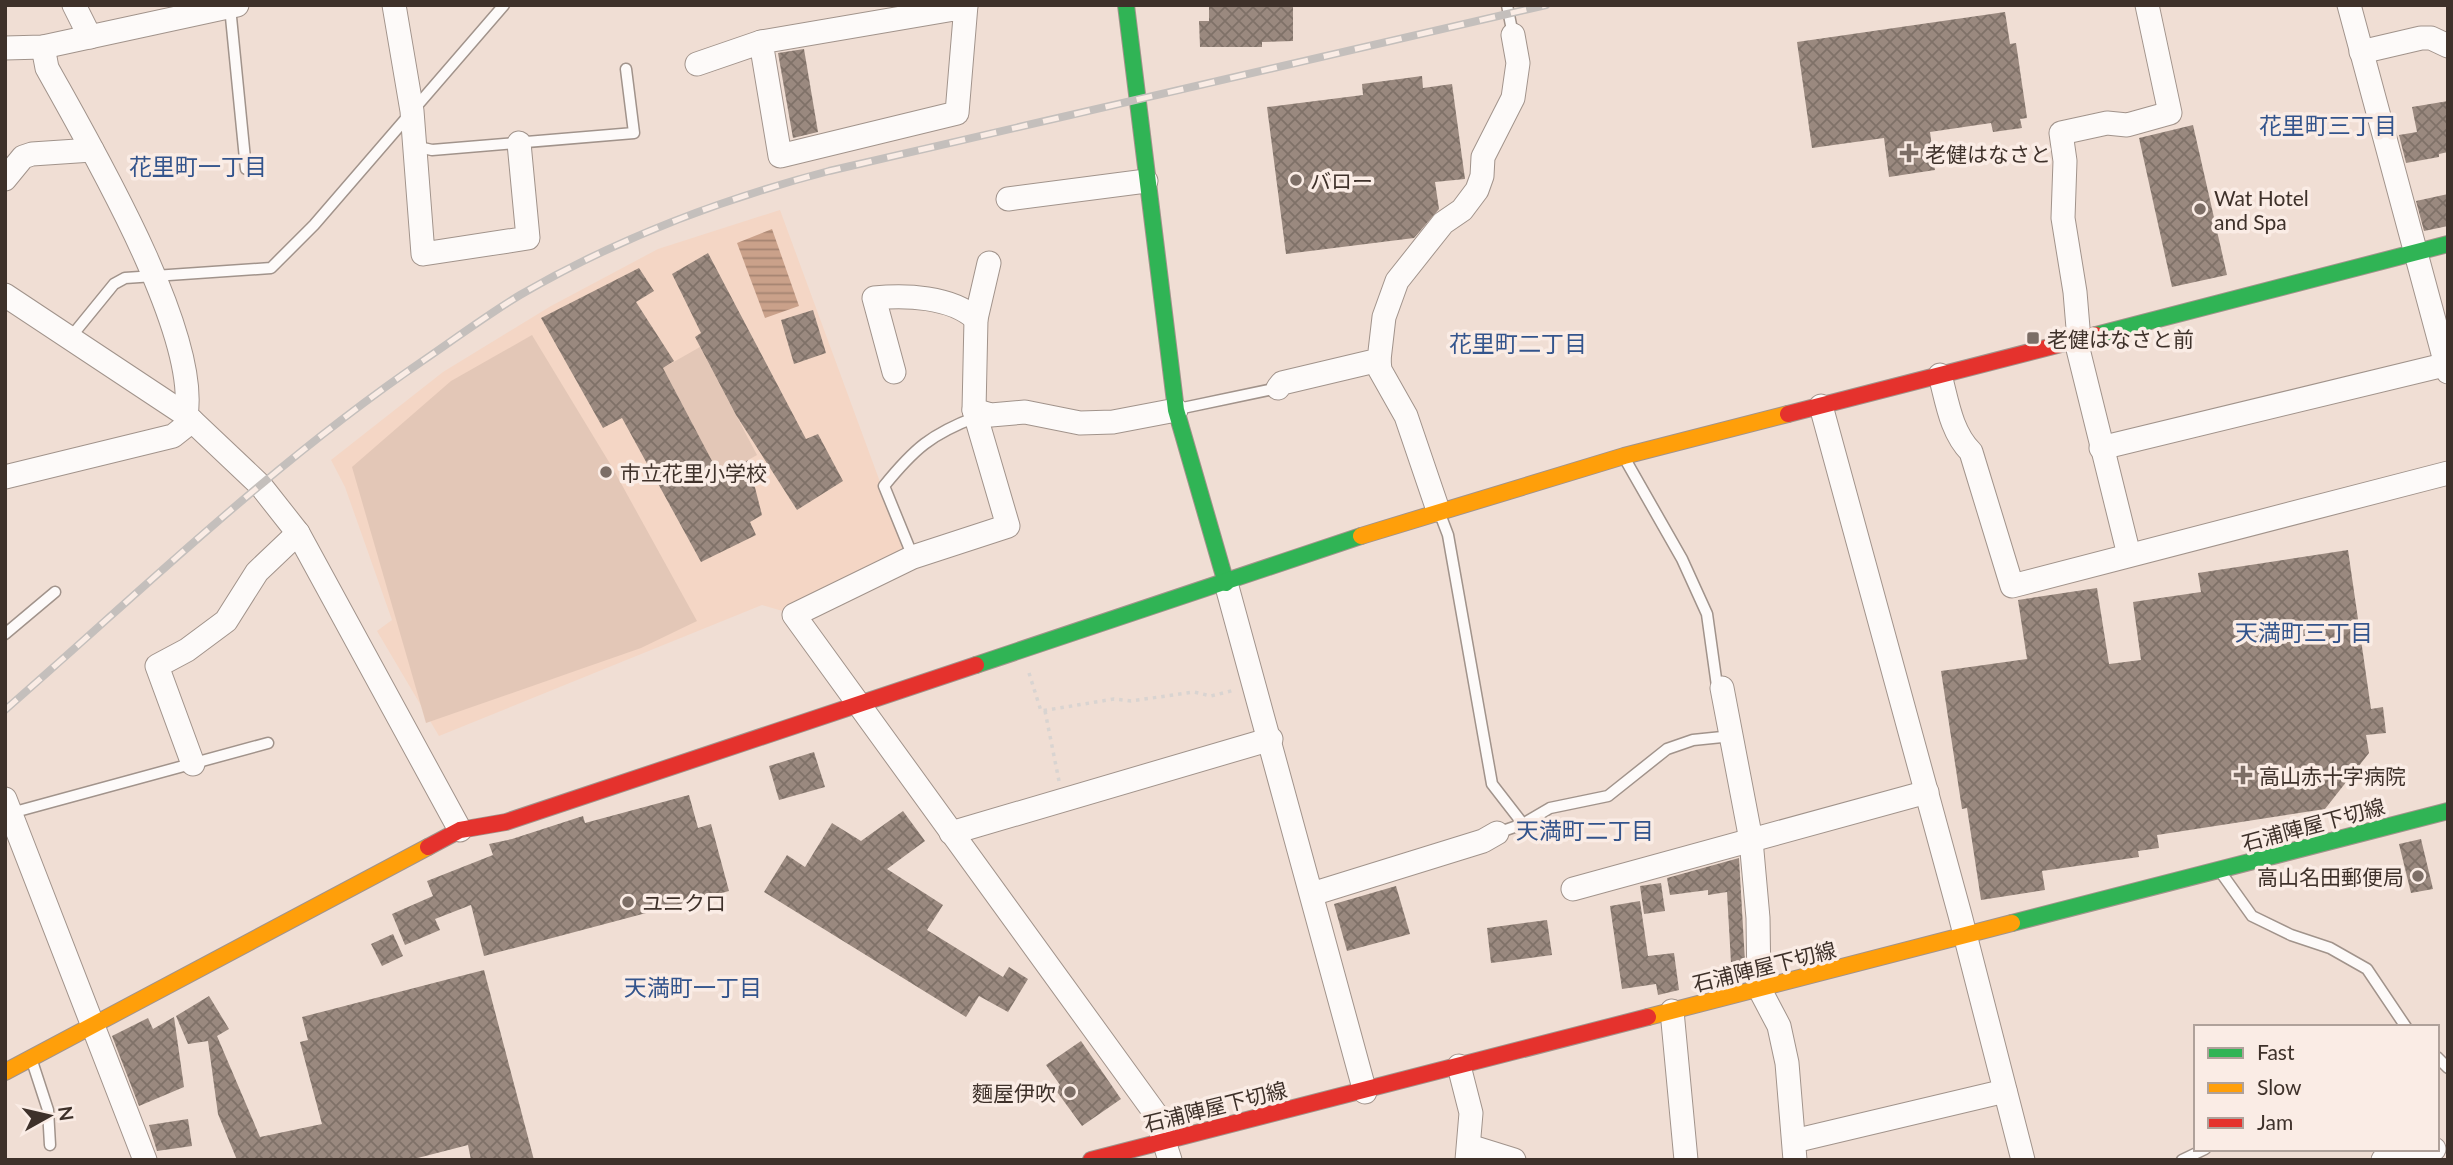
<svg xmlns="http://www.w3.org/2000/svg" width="2453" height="1165" viewBox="0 0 2453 1165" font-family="Lato,'Noto Sans JP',sans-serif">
<defs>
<pattern id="water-rules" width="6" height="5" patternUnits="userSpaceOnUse" patternTransform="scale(1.75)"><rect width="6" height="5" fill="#caa18a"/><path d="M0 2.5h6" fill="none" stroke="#a58471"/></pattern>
<pattern id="building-cross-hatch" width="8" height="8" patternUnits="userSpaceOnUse" patternTransform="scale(1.75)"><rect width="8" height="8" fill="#9a897f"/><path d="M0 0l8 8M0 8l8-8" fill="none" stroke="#7f7168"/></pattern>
</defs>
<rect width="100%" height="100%" fill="#f0ded4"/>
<polygon fill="#f4d6c5" points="780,210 905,550 786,612 762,605 439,736 377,631 392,620 345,487 331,460 443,372 551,306 658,249"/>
<g fill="#e3c7b7">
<polygon points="532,335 612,467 697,621 641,648 426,723 352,467 451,381"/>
<polygon points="700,347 757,455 720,476 663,368"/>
</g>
<polygon fill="url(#water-rules)" points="772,229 799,306 765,318 737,243"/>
<g fill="url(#building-cross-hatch)">
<polygon points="1209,5 1293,6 1293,41 1262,42 1262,47 1200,47 1199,21 1209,21"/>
<polygon points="2005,12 2010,44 2016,43 2027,118 2020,119 2022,128 1993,132 1991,123 1930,132 1935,170 1889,177 1884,138 1812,148 1797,42"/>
<polygon points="804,49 818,132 793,138 778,53"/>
<polygon points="1422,76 1423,88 1452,84 1465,179 1435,182 1439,209 1414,238 1286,254 1267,107 1363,95 1362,84"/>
<polygon points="2448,101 2448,152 2439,154 2439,157 2406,163 2399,135 2417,132 2412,107"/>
<polygon points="2193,125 2227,275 2172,287 2139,138"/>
<polygon points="2448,194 2448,226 2424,231 2416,201"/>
<polygon points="708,253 806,439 818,434 843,481 797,510 736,415 695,337 701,333 672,274"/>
<polygon points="639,268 654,291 636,302 674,361 663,368 720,476 748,460 762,515 750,522 756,535 701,562 622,418 603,428 541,318"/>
<polygon points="813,310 826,353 794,364 781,320"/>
<polygon points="2348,550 2371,709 2383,707 2386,733 2366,735 2369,753 2325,809 2157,835 2159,848 2138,851 2139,857 2042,871 2045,890 1981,900 1967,808 1962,809 1941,671 2027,659 2018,600 2097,588 2109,664 2141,660 2133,602 2201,592 2198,573"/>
<polygon points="814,752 825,787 779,800 769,766"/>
<polygon points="689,795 698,828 711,824 729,891 484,956 471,905 435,919 440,930 405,945 392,914 433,896 427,881 493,855 489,844 512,839 583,816 585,823"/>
<polygon points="903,811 925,841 887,869 943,905 927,930 1003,977 1009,967 1028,979 1008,1012 979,996 966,1017 764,892 787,855 805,867 832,823 861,841"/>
<polygon points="2421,839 2433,889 2411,893 2399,844"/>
<polygon points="1739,858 1745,962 1731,963 1727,892 1708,895 1708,890 1670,895 1667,878"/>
<polygon points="1661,883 1665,911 1644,914 1640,886"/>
<polygon points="1396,886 1410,934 1347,951 1334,904"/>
<polygon points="1640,901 1648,956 1674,953 1679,990 1658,995 1656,984 1622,989 1610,906"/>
<polygon points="1547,920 1552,955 1491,963 1487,928"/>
<polygon points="393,934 403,956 382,966 371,944"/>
<polygon points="484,970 534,1160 471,1160 468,1145 410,1160 237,1160 218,1114 208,1041 188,1044 176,1016 209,996 229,1029 217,1036 260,1137 322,1124 300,1042 308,1040 302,1017"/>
<polygon points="174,1017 184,1087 139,1106 112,1036 148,1018 153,1029"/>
<polygon points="1081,1041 1121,1099 1082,1126 1055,1089 1060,1085 1046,1065"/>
<polygon points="188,1119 192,1146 157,1151 149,1125"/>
</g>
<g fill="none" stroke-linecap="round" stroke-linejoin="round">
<defs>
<g id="lane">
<polyline points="1507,5 1513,35"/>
<polyline points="230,7 246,169"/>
<polyline points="414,146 432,150 634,133 626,69"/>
<polyline points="70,338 114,284 125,278 271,268 314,225 504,5"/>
<polyline points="1178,409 1278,388"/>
<polyline points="1625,459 1682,559 1707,614 1717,686 1722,688"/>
<polyline points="1440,514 1448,535 1492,784 1523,824"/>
<path d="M913,557l-29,-71c30,-37 47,-52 92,-69"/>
<polyline points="5,634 55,592"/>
<polyline points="11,813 268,743"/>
<polyline points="1497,833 1523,824 1550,808 1608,796 1667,749 1693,740 1732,736"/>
<polyline points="2222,874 2252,916 2291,935 2330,948 2367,969 2406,1027"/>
<polyline points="2437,1057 2448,1068"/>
<polyline points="32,1061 48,1110 50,1145"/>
<polyline points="2182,1160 2205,1149"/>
</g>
<g id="street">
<polyline points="74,5 90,37"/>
<polyline points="394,5 412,111 423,254 528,238 519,143"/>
<polyline points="2349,5 2448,372"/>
<polyline points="966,7 761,42 780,156 957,113 966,5"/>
<path d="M43,47l4,21c42,76 153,264 139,347"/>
<polyline points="5,48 43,47 237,5"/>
<polyline points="2361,52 2421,38 2431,38 2448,46"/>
<polyline points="697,64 761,42"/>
<polyline points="5,179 23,157 32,154 92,150"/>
<polyline points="1008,199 1146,181"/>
<polyline points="5,295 186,415 261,486 298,533 460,830"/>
<polyline points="2079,340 2075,292 2063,218 2065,161 2061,133 2107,123 2127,125 2170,113 2147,5"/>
<polyline points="2076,341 2129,555"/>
<polyline points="1379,360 1380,370 1406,416 1438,510"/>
<path d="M894,372l-20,-74c31,-3 77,-2 102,21"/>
<path d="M1940,375c7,26 11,57 31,77l41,134 436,-113"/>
<polyline points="1278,388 1282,383 1379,360 1384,317 1397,281 1443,223 1462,210 1477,190 1482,176 1483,157 1513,98 1518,63 1513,35"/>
<polyline points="1821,406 1960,915 2023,1160"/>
<polyline points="974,410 976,319 989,263"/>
<polyline points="2101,448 2448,364"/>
<polyline points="5,477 173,436 192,421"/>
<polyline points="1226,583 1365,1092"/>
<polyline points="1722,688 1751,840 1758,918 1759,988 1779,1026 1787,1063 1795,1160"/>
<polyline points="193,764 157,666 187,650 226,621 257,572 298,533"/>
<polyline points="5,799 145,1160"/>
<polyline points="951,833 1271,739"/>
<polyline points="1573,889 1927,792"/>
<polyline points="1312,894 1483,841 1497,833"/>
<polyline points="1672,1011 1686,1160"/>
<polyline points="1459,1066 1471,1113 1467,1160"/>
<polyline points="1794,1141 2005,1091"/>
<polyline points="1469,1146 1514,1160"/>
<polyline points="1170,1160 1155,1113 794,615 913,557 1008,526 974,410 991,415 1025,412 1080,423 1113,422 1176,410"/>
<polyline points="2383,1160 2434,1149"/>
</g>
<g id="fast">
<polyline points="1126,5 1176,410 1226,583"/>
<polyline points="2096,335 2448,244"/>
<polyline points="976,665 1361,536"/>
<polyline points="2012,923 2448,811"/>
</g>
<g id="slow">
<polyline points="1361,536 1624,456 1788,414"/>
<polyline points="1648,1017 2012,923"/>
<polyline points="5,1072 428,847"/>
</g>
<g id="jam">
<polyline points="1788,414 2096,335"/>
<polyline points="428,847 460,830 506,822 976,665"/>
<polyline points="1091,1160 1648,1017"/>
</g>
</defs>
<use href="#lane" stroke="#a1938b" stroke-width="13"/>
<use href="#street" stroke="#a1938b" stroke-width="25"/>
<use href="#fast" stroke="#a1938b" stroke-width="18"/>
<use href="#slow" stroke="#a1938b" stroke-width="18"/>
<use href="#jam" stroke="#a1938b" stroke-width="18"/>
<g stroke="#d9d4d1" stroke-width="3.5" stroke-dasharray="3.5 5" stroke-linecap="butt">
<polyline points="1029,673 1041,711 1114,699 1131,701 1194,692 1211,696 1235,690"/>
<polyline points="1045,711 1059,781"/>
</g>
<use href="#lane" stroke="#fdfaf9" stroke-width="10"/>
<use href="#street" stroke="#fdfaf9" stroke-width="23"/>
<use href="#fast" stroke="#30b455" stroke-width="16"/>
<use href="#slow" stroke="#ff9f0a" stroke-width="16"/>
<use href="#jam" stroke="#e5322d" stroke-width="16"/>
<defs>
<path id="rail" d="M5,710c136,-119 269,-248 419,-350 32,-22 63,-45 96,-65 96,-56 202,-96 309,-124l717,-166"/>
</defs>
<use href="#rail" stroke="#c4bfbc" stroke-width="8"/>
<use href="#rail" stroke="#faece5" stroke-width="5" stroke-dasharray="16" stroke-linecap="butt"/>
</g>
<g fill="#7c6e66" stroke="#faece5" stroke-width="2.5">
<path d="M1905.5 142.5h7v7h7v7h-7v7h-7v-7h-7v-7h7z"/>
<circle cx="1296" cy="180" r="7"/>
<circle cx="2200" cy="209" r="7"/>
<rect x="2026" y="331" width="14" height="14" rx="3.5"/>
<circle cx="606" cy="472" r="7"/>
<path d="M2239.5 764.5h7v7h7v7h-7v7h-7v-7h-7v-7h7z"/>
<circle cx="2418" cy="876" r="7"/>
<circle cx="628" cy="902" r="7"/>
<circle cx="1070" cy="1092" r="7"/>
</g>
<g text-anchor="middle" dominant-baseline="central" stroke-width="7" stroke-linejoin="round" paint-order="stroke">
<g font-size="21" fill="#3e312a" stroke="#faece5" text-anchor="start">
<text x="1925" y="153">老健はなさと</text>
<text x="1310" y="180">バロー</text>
<text x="2214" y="197">Wat Hotel<tspan x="2214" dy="24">and Spa</tspan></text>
<text x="2047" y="338">老健はなさと前</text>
<text x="620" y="472">市立花里小学校</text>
<text x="2259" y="775">高山赤十字病院</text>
<text x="2404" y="876" text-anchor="end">高山名田郵便局</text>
<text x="642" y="902">ユニクロ</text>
<text x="1056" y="1092" text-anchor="end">麵屋伊吹</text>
</g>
<g font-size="21" fill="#3e312a" stroke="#faece5">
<text transform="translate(2313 824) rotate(-15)">石浦陣屋下切線</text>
<text transform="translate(1764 966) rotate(-14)">石浦陣屋下切線</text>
<text transform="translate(1215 1106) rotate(-14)">石浦陣屋下切線</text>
</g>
<g font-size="23" fill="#33548c" stroke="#faece5">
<text x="2328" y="125">花里町三丁目</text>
<text x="198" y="166">花里町一丁目</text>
<text x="1518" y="343">花里町二丁目</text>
<text x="2304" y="632">天満町三丁目</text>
<text x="1585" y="830">天満町二丁目</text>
<text x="693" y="987">天満町一丁目</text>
</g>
</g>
<rect width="2453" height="1165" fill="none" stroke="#3e312a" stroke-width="14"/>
<rect x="2194" y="1025" width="245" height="126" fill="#faece5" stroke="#afa19a" stroke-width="2"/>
<rect x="2208" y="1048" width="35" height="10" fill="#30b455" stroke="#afa19a" stroke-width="2"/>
<text x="2257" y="1060" font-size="21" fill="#3e312a">Fast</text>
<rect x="2208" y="1083" width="35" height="10" fill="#ff9f0a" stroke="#afa19a" stroke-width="2"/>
<text x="2257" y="1095" font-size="21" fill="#3e312a">Slow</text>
<rect x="2208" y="1118" width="35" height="10" fill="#e5322d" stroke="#afa19a" stroke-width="2"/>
<text x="2257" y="1130" font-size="21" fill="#3e312a">Jam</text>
<g transform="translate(49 1116) rotate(82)" stroke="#faece5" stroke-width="5" paint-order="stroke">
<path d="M0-5L12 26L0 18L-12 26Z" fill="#3e312a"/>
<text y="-10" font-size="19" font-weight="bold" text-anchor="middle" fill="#3e312a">N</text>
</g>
</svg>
